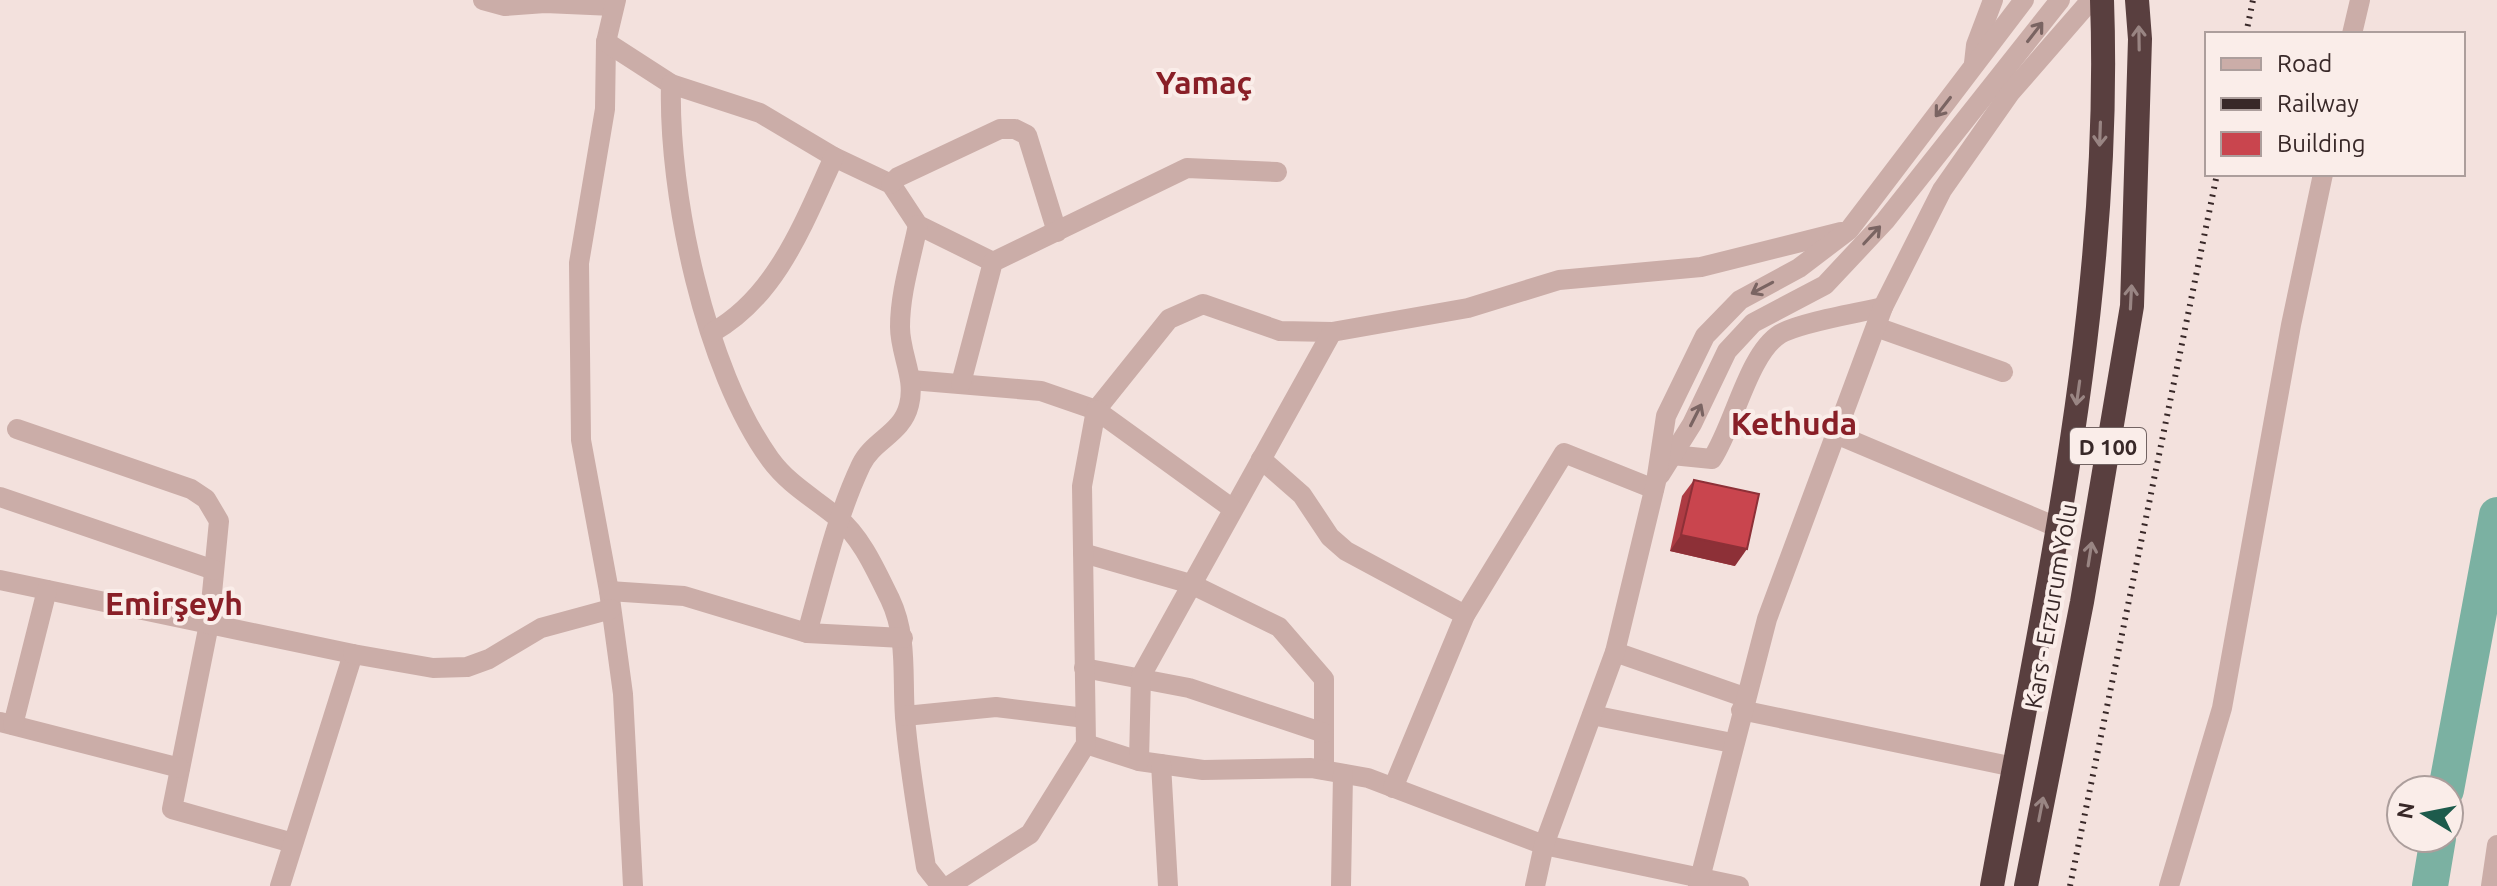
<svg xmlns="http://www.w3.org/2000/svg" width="2497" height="886" viewBox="0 0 2497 886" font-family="Ubuntu,sans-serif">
<rect width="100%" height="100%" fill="#f3e1dd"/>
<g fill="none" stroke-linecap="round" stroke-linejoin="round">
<g stroke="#7bb1a2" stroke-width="36">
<polyline points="2446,790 2497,515"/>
<polyline points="2430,886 2438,838"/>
</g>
<g stroke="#cbada8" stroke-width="20">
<polyline points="483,0 505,6 545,3 613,6"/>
<polyline points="616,0 606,42 605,109 579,263 581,440 609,591 623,694 633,886"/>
<polyline points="2352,34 2360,0"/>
<polyline points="606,42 671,84 760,113 834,157 891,184 918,225 993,262"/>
<polyline points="1974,63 1976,45 1993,0"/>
<path d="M671,84c-3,110 34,285 99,375 19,26 44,39 68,59 24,20 38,53 52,81 18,38 12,77 15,118 4,51 13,100 21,150l15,19"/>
<polyline points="891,184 898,177 1000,129 1015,129 1027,135 1057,232"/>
<polyline points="1876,327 2003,372"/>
<path d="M713,332c64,-36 91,-110 121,-175"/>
<polyline points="911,380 1041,391 1096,410 1169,319 1203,304 1280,331 1332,332 1468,308 1559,280 1701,267 1841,232"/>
<polyline points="961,383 993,262 1187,168 1277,172"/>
<polyline points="17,429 191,489 206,499 219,521 209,624 172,809 293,843"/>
<polyline points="1836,434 2059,528"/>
<path d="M1672,455l40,4c22,-33 36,-105 68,-125 20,-12 79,-21 103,-27"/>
<polyline points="1261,459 1302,495 1330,537 1346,551 1465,615"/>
<polyline points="1660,475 1692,424 1727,351 1753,323 1825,285 1885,221 2060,0"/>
<polyline points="0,497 214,570"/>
<polyline points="1083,553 1191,584 1279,627 1324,679 1324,770"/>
<polyline points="0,580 353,654 280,886"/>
<polyline points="609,591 684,596 807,633 903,638"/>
<path d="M807,633c16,-56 29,-115 54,-168 12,-25 41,-31 48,-60 7,-27 -9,-51 -9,-78 0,-34 11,-68 18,-102"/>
<polyline points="1615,652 1744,697"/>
<polyline points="353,654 433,668 467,667 489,659 541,628 611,609"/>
<polyline points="1084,668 1189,688 1324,733"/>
<polyline points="1741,710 2014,767"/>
<polyline points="1592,715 1732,743"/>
<polyline points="905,716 996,707 1085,718"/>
<polyline points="0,722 180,768"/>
<polyline points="13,725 47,590"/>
<polyline points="1086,744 1139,761 1203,770 1311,768 1368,778 1544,845 1739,886"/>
<polyline points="1139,761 1141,676 1332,332"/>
<polyline points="1161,764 1168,886"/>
<polyline points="1393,788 1465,615 1564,453 1654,489"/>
<polyline points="949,886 1030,834 1086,744 1082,486 1096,410 1233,509"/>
<polyline points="1341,886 1343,774"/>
<polyline points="1535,886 1544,845 1615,652 1656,482 1666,416 1705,336 1740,300 1799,268 1849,230 2024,0"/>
<polyline points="1698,886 1767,619 1883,307 1942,190 2010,93 2091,0"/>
<polyline points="2169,886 2222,708 2291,325 2323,174"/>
<polyline points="2491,886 2497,845"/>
</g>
<g stroke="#593f3f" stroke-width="24">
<path d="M1992,886c53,-293 121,-586 110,-886"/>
<polyline points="2026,886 2082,602 2132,306 2140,39 2137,0"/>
</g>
<g stroke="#382828" stroke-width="6" stroke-dasharray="2 6" stroke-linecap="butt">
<polyline points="2246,34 2253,0"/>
<polyline points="2070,886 2217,174"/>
</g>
</g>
<polygon fill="#ad3b43" points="1694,480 1735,566 1670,551 1682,496"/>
<polygon fill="#8d3037" points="1681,535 1747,549 1735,566 1670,551"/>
<polygon fill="#c9454e" stroke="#8d3037" stroke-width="2" points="1694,480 1759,494 1747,549 1681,535"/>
<defs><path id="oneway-shaft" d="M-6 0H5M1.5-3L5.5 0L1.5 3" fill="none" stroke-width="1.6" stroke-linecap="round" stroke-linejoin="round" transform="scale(2)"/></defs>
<g stroke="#7a6462">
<use href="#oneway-shaft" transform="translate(2035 32) rotate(-52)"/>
<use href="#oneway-shaft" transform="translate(1943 107) rotate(128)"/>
<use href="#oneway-shaft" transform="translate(1872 235) rotate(-47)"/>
<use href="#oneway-shaft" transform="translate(1762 288) rotate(152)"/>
<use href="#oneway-shaft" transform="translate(1696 415) rotate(-63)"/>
</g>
<g stroke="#998583">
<use href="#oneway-shaft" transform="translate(2139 38) rotate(-91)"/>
<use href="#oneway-shaft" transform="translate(2100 134) rotate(92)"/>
<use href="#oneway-shaft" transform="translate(2131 297) rotate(-87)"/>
<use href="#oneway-shaft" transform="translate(2078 393) rotate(98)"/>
<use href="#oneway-shaft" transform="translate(2090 554) rotate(-81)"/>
<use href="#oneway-shaft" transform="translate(2041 809) rotate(-79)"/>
</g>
<g text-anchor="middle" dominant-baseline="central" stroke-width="8" stroke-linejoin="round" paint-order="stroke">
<rect fill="#faede9" stroke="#726362" stroke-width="2" x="2070" y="428" width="76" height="36" rx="6"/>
<g font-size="22" font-weight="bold" fill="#382828">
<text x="2108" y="446">D 100</text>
</g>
<g font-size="24" fill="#382828" stroke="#faede9">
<text transform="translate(2051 606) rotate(-80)">Kars - Erzurum Yolu</text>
</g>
<g font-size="32" font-weight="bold" fill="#891f27" stroke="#faede9">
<text x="1204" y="82">Yamaç</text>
<text x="1794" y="423">Kethuda</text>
<text x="174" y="603">Emirşeyh</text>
</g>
</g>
<rect x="2205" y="32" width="260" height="144" fill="#faede9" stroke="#ac9e9c" stroke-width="2"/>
<rect x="2221" y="58" width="40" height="12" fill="#cbada8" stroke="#ac9e9c" stroke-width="2"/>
<text x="2277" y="72" font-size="24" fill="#382828">Road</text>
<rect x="2221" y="98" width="40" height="12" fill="#382828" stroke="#ac9e9c" stroke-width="2"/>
<text x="2277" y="112" font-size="24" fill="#382828">Railway</text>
<rect x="2221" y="132" width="40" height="24" fill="#c9454e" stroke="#ac9e9c" stroke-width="2"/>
<text x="2277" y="152" font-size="24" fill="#382828">Building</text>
<g transform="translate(2425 814) rotate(280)"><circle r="38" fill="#faede9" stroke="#ac9e9c" stroke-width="2"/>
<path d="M0-6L14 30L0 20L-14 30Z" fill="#1d5b4c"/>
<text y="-12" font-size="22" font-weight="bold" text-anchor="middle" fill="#382828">N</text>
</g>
</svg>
